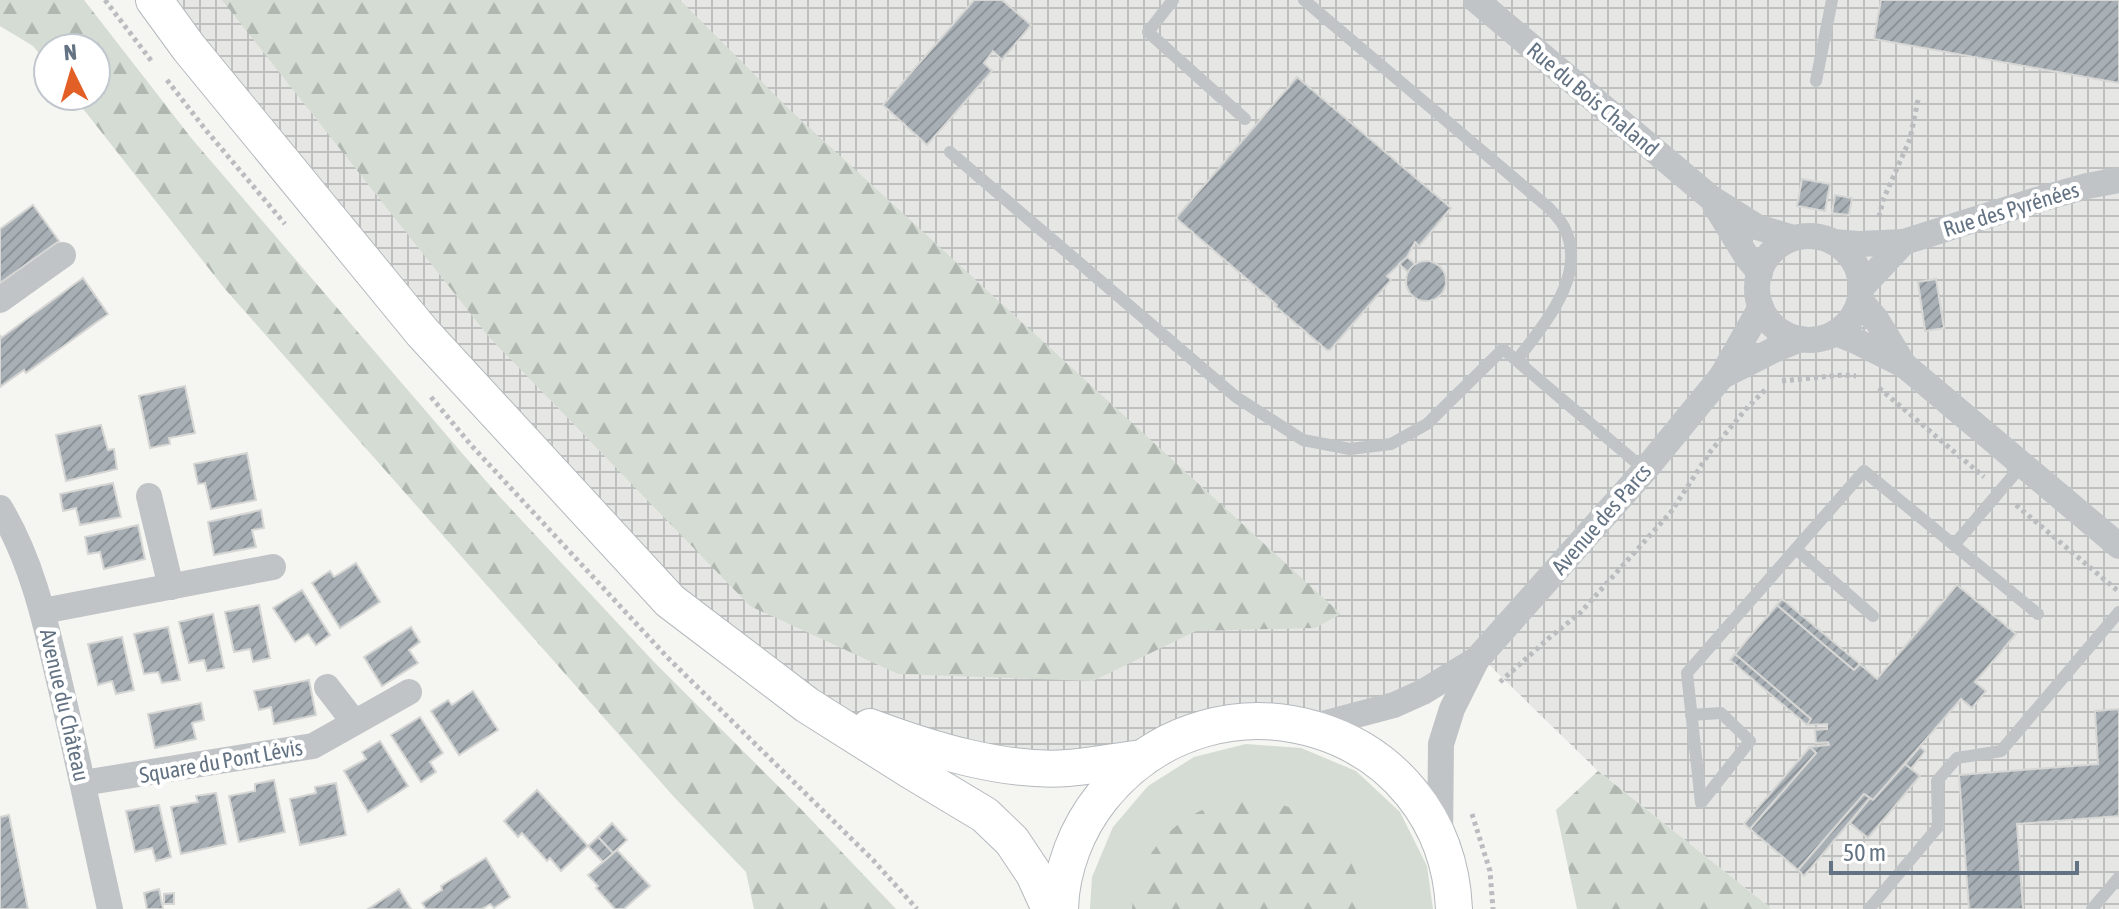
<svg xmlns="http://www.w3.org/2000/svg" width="2119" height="909" viewBox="0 0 2119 909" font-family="'Asap Condensed',sans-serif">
<defs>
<pattern id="industrial-grid" width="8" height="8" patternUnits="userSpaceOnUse" patternTransform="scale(2)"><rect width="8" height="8" fill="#e6e7e5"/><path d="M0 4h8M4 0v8" fill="none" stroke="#bec0bf"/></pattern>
<pattern id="forest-firs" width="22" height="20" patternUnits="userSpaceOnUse" patternTransform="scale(2)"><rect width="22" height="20" fill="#d5dcd3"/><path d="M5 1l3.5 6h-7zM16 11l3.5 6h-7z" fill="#b0b7b1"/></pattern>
<pattern id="building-hatch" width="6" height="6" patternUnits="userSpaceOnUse" patternTransform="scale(2)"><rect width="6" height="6" fill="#a8b0b6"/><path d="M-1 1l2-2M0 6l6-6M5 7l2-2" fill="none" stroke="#8c9499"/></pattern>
</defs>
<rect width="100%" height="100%" fill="#f5f5f1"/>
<polygon fill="url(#industrial-grid)" points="159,0 2119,0 2119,909 1772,909 1598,771 1481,657 1392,704 1175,736 1031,765 810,703 672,598"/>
<polygon fill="#d5dcd3" points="1246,744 1301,748 1356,771 1400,812 1427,866 1433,909 1090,909 1092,877 1113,827 1148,786 1194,757"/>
<g fill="url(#forest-firs)">
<polygon points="0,0 84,0 192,139 498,495 654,662 798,806 896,909 754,909 746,872 674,797 225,289 73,96 96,96 96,48 48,48 48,64 33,46 0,26"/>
<polygon points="222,0 680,0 790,110 1341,614 1315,628 1196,631 1093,681 898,674 750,606 489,337"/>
<polygon points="1598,771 1772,909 1577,909 1556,810"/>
<path d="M1254,800c11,2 25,3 37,8 43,16 69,57 74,101h-233c4,-48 37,-90 84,-104 12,-4 26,-4 38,-5z"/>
</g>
<g fill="url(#building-hatch)" stroke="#d6d6d4" stroke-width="2">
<polygon points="974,0 1002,0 1031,25 1002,60 993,51 984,63 992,71 927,145 883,105"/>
<polygon points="1881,0 2119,0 2119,83 1874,39"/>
<polygon points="1297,77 1451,208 1419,246 1415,242 1407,257 1387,276 1391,280 1330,350 1327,350 1275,306 1277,305 1176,218"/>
<polygon points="1802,179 1830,184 1825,211 1797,206"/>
<polygon points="1835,195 1852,198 1849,215 1832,213"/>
<polygon points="33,205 59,241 0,283 0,229"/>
<polygon points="1407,257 1415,264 1408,272 1399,264"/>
<circle cx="1426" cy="281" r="20"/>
<polygon points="83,278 108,314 26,373 24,370 0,387 0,335 1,338"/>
<polygon points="1936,279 1944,328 1925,331 1918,282"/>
<polygon points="185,386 195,433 169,438 170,444 150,448 139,396"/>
<polygon points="101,425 108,450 114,449 117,469 66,481 56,435"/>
<polygon points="247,453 256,500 211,509 205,483 198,484 194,464"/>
<polygon points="113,483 121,517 80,525 76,508 63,511 60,494"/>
<polygon points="261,510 264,528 252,530 256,547 214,555 208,522"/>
<polygon points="138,525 145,559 104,569 100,552 88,554 85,537"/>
<polygon points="356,563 380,602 340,628 312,583 330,571 334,577"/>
<polygon points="1957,585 2016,634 1975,682 1986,691 1972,708 1961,699 1873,800 1864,794 1798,870 1750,829 1816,753 1810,747 1829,745 1828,742 1816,743 1815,730 1827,729 1827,724 1807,725 1811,719 1735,654 1777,605 1854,670 1860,664 1877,679"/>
<polygon points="302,590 330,635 316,645 308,634 295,642 273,608"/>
<polygon points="1782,599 1860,664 1854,670 1777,605"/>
<polygon points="259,605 270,658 253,662 250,649 234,652 225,612"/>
<polygon points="213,614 224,668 207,671 204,660 189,663 179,622"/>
<polygon points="168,627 180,680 162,683 158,672 144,674 134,634"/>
<polygon points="411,627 420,642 409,650 418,663 382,686 364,657"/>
<polygon points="122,637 134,690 116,694 112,681 98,685 88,644"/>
<polygon points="1735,654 1811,719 1807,725 1730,660"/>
<polygon points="309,680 316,715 274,724 271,707 259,710 254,691"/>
<polygon points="473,691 498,730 459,755 431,711 448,700 452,705"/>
<polygon points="201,703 204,720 192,723 196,739 155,748 148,714"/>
<polygon points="2119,709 2119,816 2017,824 2023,909 1969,909 1959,775 2098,764 2095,711"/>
<polygon points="420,717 443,753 430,762 436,772 421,782 391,735"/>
<polygon points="380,741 408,786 368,812 344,771 366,759 362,752"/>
<polygon points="1810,747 1816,753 1769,807 1750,829 1744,824"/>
<polygon points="1920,747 1925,751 1911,769 1905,764"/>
<polygon points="1905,764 1920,776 1868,838 1850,823 1870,798 1873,800"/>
<polygon points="274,780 285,832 239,842 229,796 255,791 255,784"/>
<polygon points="336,783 346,835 300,845 290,799 316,793 315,787"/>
<polygon points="537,790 588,846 561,871 550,858 547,861 522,833 518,837 504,821"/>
<polygon points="216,793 226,844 181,854 171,807 198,802 196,796"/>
<polygon points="1864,794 1870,798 1804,876 1798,870"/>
<polygon points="159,805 171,857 156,861 152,848 135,852 126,811"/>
<polygon points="9,815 28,909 0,909 0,817"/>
<polygon points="612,823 627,840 613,853 598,837"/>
<polygon points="598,837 613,853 603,862 588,846"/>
<polygon points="617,850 650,886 624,909 615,909 596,888 598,886 588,875"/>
<polygon points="486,858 510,897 494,908 490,904 482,909 426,909 422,903 442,890 441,886"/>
<polygon points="159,889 163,909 147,909 144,893"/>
<polygon points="399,889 411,909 368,909"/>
<polygon points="174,893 174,904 164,904 164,894"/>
</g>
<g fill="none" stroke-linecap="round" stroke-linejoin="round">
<defs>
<g id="secondary">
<polyline points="154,0 189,48 422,332 670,601 807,705 910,770 985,815 1012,841 1034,874 1050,909"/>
<path d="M870,727c59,22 135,46 198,41 25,-2 50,-7 74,-10"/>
<path d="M1060,909c1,-40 17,-81 42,-112 115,-142 344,-73 352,112"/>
</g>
</defs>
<use href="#secondary" stroke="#b4b9be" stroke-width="38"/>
<g stroke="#babcbf" stroke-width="5" stroke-dasharray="4 4" stroke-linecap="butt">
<polyline points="105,0 153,63"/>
<polyline points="167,80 205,129 285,224"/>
<polyline points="1879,217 1883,200 1910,139 1918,100"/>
<polyline points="1782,381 1842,375 1856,376"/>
<polyline points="1879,388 1984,477"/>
<polyline points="431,397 471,445 668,658 873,860 917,909"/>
<polyline points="2016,505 2118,591"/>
<polyline points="1500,682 1549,638 1580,613 1671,512 1710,452 1746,409 1766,389"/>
<polyline points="1472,814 1490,871 1493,909"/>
</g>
<g stroke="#c0c4c7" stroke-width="12">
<polyline points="1173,0 1148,32 1245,119"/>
<path d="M1304,0l245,208c5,6 12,12 15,19 25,48 -21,98 -47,133"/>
<polyline points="1816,81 1832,0"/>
<polyline points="950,152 1236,397 1303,440 1350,449 1391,444 1427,424 1503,349 1645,470"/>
<polyline points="1954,545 2023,464"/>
<polyline points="1796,549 1873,616"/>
<polyline points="1691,715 1721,713 1750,741 1701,803 1687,673 1864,471 2038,614"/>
<polyline points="1869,909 1938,827 1937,781 1957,758 2001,751 2119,612"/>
<polyline points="2092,909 2119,877"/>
</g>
<g stroke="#c0c4c7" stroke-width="26">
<polyline points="1476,0 1711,198 1757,227 1793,238"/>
<polyline points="1715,205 1747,257 1760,273"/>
<circle cx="1809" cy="288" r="52"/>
<polyline points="1833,242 1859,244 1904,242 2037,200 2087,186 2119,180"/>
<polyline points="1861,288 1904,242"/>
<polyline points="0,300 63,255"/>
<polyline points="1860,300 1876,319 1904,365"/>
<polyline points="1836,333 1858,342 1904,365 2119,546"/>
<polyline points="1722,376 1776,349 1801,339"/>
<polyline points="149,496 171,587"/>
<path d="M0,508c34,56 47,122 62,185 17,72 32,144 48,216"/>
<polyline points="43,611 273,567"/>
<polyline points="327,687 354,722"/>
<polyline points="1311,727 1394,705 1423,692 1477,659"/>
<polyline points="83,783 313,746 409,692"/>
<polyline points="1440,842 1441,744 1452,709 1477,659 1645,470 1722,376 1761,307"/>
</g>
<use href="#secondary" stroke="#fff" stroke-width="36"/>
</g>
<g text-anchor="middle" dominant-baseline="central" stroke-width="8" stroke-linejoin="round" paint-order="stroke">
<g font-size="22" fill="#647383" stroke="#fff">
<text transform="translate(1593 99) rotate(40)">Rue du Bois Chaland</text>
<text transform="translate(2011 209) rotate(-17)">Rue des Pyrénées</text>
<text transform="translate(1601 519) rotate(-49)">Avenue des Parcs</text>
<text transform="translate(65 705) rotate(77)">Avenue du Château</text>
<text transform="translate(221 761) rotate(-10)">Square du Pont Lévis</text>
</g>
</g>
<g transform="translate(72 72) rotate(355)"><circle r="38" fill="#ffffff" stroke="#c1c7cd" stroke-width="2"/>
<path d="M0-6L14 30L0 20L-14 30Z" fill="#e26025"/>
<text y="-12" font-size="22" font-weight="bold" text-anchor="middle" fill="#647383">N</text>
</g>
<path d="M1831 861v12h246v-12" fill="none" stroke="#647383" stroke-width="4"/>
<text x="1843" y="861" font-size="24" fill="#647383" stroke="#ffffff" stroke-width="6" paint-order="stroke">50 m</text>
</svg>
